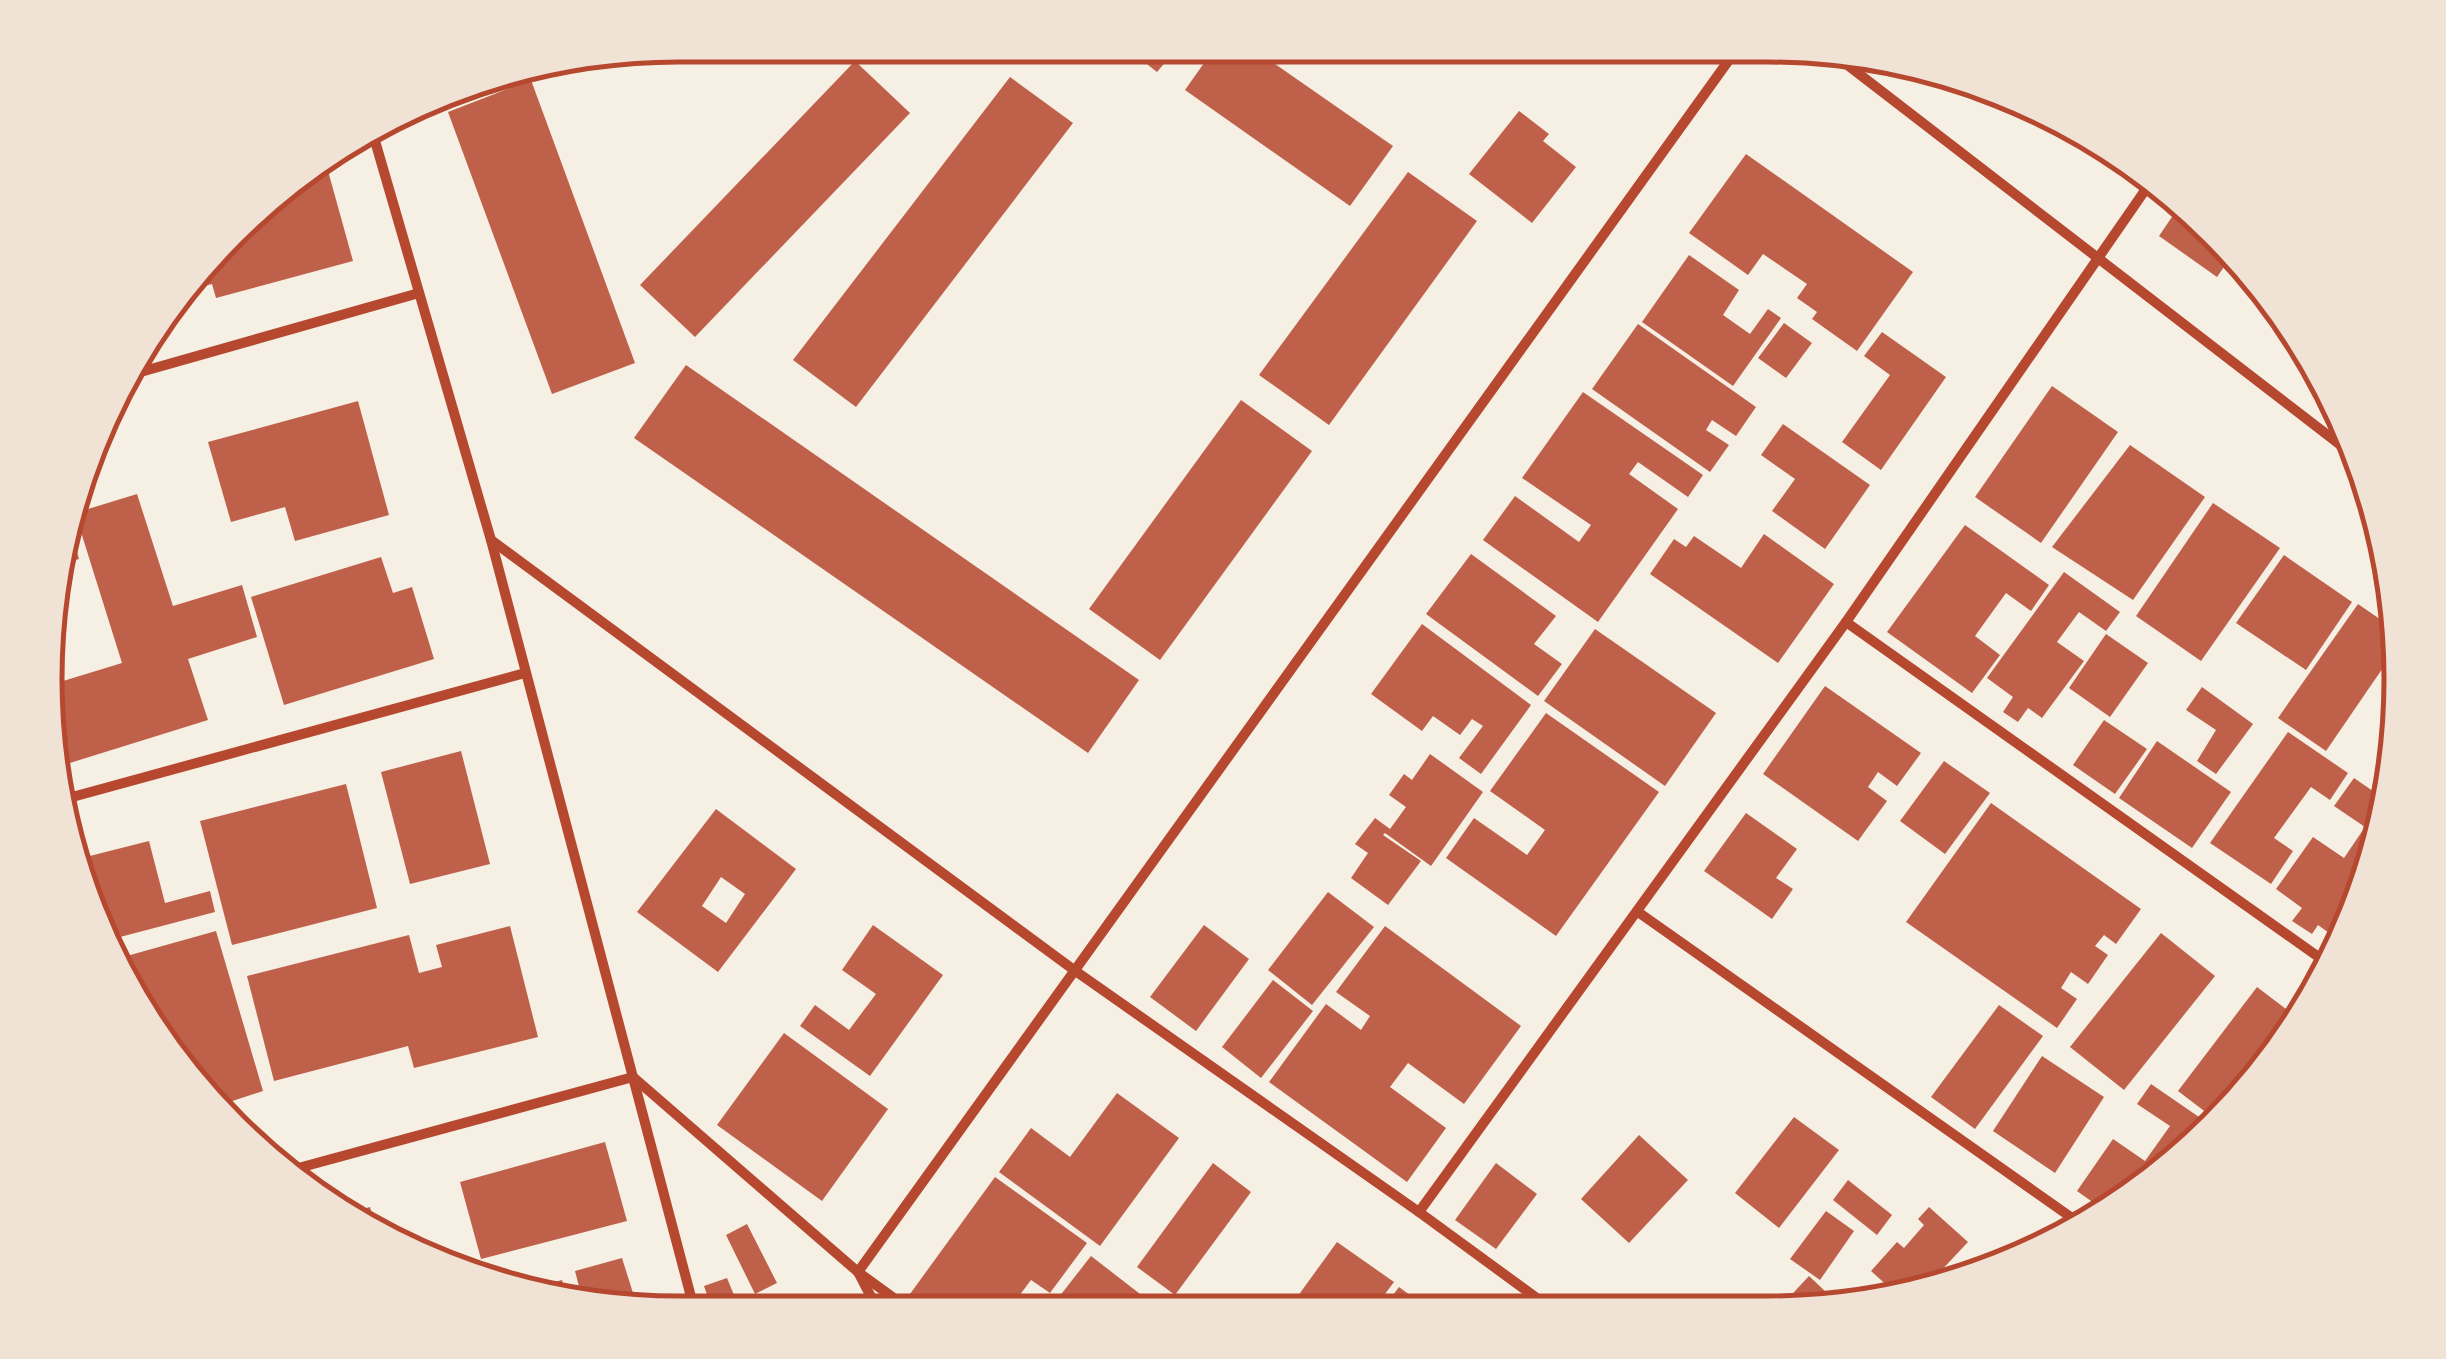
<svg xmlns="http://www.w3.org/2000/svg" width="2446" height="1359" viewBox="0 0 2446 1359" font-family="'IBM Plex Sans',sans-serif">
<rect width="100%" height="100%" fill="#f6efe4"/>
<g fill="#bf614a" fill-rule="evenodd">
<polygon points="1124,46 1179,46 1157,72"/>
<polygon points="1216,46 1249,46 1393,146 1350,206 1185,90"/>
<polygon points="855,61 910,113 695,337 640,285"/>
<polygon points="1010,77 1073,123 856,407 793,360"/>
<polygon points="531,80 635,363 552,394 448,112"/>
<polygon points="1519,111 1549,134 1543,141 1576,167 1532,223 1469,174"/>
<polygon points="1746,154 1913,272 1857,351 1812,319 1817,312 1797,298 1807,284 1763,254 1748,275 1689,233"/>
<polygon points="325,160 353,261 216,298 212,284 186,291 294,176"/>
<polygon points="1408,172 1477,221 1329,425 1259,375"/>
<polygon points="2176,211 2230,258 2217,277 2159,236"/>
<polygon points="1689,255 1739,290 1723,315 1750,334 1768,309 1781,318 1733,386 1642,322"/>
<polygon points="2263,287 2270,294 2278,309 2273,315 2253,302"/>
<polygon points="1784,323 1812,343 1786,378 1758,358"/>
<polygon points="1638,324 1756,407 1736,436 1712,420 1706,430 1729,445 1710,472 1592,389"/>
<polygon points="1882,332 1946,377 1881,470 1842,442 1890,375 1864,356"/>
<polygon points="686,365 1139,680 1088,753 634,438"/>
<polygon points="2052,386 2118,432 2041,543 1975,497"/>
<polygon points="1583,392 1703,475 1688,497 1638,462 1629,474 1678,509 1598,622 1483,540 1515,496 1579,542 1591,525 1522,478"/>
<polygon points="1241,400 1312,451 1160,660 1089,609"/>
<polygon points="358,401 389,515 295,541 285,507 231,522 208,442"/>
<polygon points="1783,424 1870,485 1825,549 1772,511 1795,479 1761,455"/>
<polygon points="2130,445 2205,497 2133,600 2052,547"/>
<polygon points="137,494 173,606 242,585 257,637 188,659 208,720 57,767 46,720 50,685 122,663 75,513"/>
<polygon points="2213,503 2280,548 2201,661 2136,616"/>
<polygon points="67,516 79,559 62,564"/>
<polygon points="1965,525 2049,585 2031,611 2006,593 1975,636 2000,655 1972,693 1887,632"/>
<polygon points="1764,534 1834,584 1778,663 1650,574 1674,539 1686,547 1694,536 1741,568"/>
<polygon points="1471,554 1556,616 1534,644 1562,664 1538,696 1426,614"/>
<polygon points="2284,555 2352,602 2306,670 2236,623"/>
<polygon points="381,557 393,593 412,587 434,659 284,705 251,597"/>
<polygon points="2064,572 2120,612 2106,631 2079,612 2057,642 2084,661 2042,718 2028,708 2018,722 2003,712 2013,697 1987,678"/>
<polygon points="2358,604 2387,624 2389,659 2326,751 2278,718"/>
<polygon points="1422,624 1531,705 1481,774 1459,758 1483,726 1472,719 1460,735 1433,716 1422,731 1371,694"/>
<polygon points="1595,629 1716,713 1665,786 1544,701"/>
<polygon points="2106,634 2148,663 2110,717 2069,688"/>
<polygon points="1825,686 1921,753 1897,786 1878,772 1868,787 1887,801 1858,841 1763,774"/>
<polygon points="2202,687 2253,724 2216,774 2197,761 2216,730 2186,710"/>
<polygon points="1546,713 1659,792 1556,936 1446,858 1474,818 1527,855 1545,830 1490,791"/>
<polygon points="2104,720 2147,749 2115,794 2073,765"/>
<polygon points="2288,732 2348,773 2330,800 2311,787 2274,838 2293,851 2271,884 2210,843"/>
<polygon points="2157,741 2231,792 2192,848 2119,798"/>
<polygon points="461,751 490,864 410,884 381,772"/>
<polygon points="1430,754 1483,792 1431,866 1385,833 1383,835 1421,861 1388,905 1351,878 1368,853 1355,844 1375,818 1390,829 1406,807 1389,795 1404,774 1412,780"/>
<polygon points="1944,761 1990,793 1945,854 1900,821"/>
<polygon points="2354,778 2383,798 2336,938 2318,925 2312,934 2292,921 2302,908 2276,889 2313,837 2344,858 2365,827 2334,806"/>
<polygon points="346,784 377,908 232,945 200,821"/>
<polygon points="1991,803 2141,909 2116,944 2104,935 2095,946 2108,955 2088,984 2071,972 2061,988 2077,999 2057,1028 1906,922"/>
<path d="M716,809l80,60 -78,103 -81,-60zM721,877l24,17 -19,29 -24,-17z"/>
<polygon points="1746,813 1797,849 1776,878 1793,889 1772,919 1704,871"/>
<polygon points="149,841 165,903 210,891 215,912 105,941 93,922 78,859"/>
<polygon points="1328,892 1374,927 1312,1005 1268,970"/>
<polygon points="873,925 943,975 870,1076 800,1026 815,1005 849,1030 876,994 842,970"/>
<polygon points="1204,925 1249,959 1196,1031 1150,997"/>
<polygon points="510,926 538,1037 414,1068 408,1046 274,1081 247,976 409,935 419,973 442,967 436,945"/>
<polygon points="1385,926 1521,1026 1464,1104 1408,1063 1390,1087 1446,1128 1407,1182 1269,1082 1326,1004 1361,1030 1370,1016 1336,992"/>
<polygon points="216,931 263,1091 214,1107 202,1097 116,959"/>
<polygon points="2161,933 2215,976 2124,1090 2070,1047"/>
<polygon points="1273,980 1313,1011 1261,1078 1222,1047"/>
<polygon points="2257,987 2299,1019 2220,1123 2178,1091"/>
<polygon points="1999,1005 2043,1036 1975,1129 1931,1097"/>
<polygon points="784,1033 888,1109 822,1201 717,1125"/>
<polygon points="2042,1056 2104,1097 2055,1173 1993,1131"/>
<polygon points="2151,1084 2215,1128 2119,1207 2108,1213 2077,1191 2113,1139 2145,1161 2170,1126 2137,1104"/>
<polygon points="1117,1093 1179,1138 1100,1246 999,1172 1031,1128 1070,1157"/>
<polygon points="1794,1117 1839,1150 1779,1228 1735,1193"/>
<polygon points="1639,1135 1688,1180 1629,1243 1581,1199"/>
<polygon points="605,1142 627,1221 481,1259 460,1182"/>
<polygon points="1213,1163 1251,1192 1175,1295 1137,1267"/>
<polygon points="1496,1163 1537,1194 1496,1249 1455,1220"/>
<polygon points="995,1177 1087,1243 1050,1293 1031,1280 1019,1296 1038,1311 934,1312 910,1294"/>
<polygon points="1848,1180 1892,1215 1877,1235 1833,1200"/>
<polygon points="370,1207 378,1236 362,1229 344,1214"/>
<polygon points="1929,1207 1968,1242 1922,1291 1900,1297 1871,1271 1897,1242 1904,1248 1924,1225 1918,1219"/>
<polygon points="1826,1211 1854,1231 1820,1280 1790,1259"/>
<polygon points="747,1224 777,1283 755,1294 726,1235"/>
<polygon points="1337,1242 1394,1282 1373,1310 1287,1311"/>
<polygon points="1091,1256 1162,1311 1048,1311"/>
<polygon points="622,1258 633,1293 593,1304 583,1302 575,1271"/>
<polygon points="1809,1276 1844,1309 1786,1309 1782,1305"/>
<polygon points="727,1278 741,1312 713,1312 704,1286"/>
<polygon points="562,1280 567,1299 525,1290"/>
<polygon points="1399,1287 1426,1307 1423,1310 1382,1310"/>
</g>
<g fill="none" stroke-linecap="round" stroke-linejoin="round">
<g stroke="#b5482f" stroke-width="10">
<polyline points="1828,50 2347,450"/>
<polyline points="373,134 491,540 695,1312"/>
<polyline points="130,375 419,293"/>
<polyline points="491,540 1074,970 1419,1212 1553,1310"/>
<polyline points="1846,622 2327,963"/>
<polyline points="65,799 525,673"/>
<polyline points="1638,912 2082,1225"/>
<polyline points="291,1170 633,1077 858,1272 913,1312"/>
<polyline points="1419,1212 1846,622 2148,186"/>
<polyline points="879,1312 858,1272 1739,46"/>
</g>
</g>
<path d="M0 0H2446V1359H0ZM679 62H1767A617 617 0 0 1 2384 679V679A617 617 0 0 1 1767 1296H679A617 617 0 0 1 62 679V679A617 617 0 0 1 679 62Z" fill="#f1e2d6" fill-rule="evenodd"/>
<path fill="none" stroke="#b5482f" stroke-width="5" d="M679 62H1767A617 617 0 0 1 2384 679V679A617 617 0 0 1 1767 1296H679A617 617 0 0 1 62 679V679A617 617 0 0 1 679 62Z"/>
</svg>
